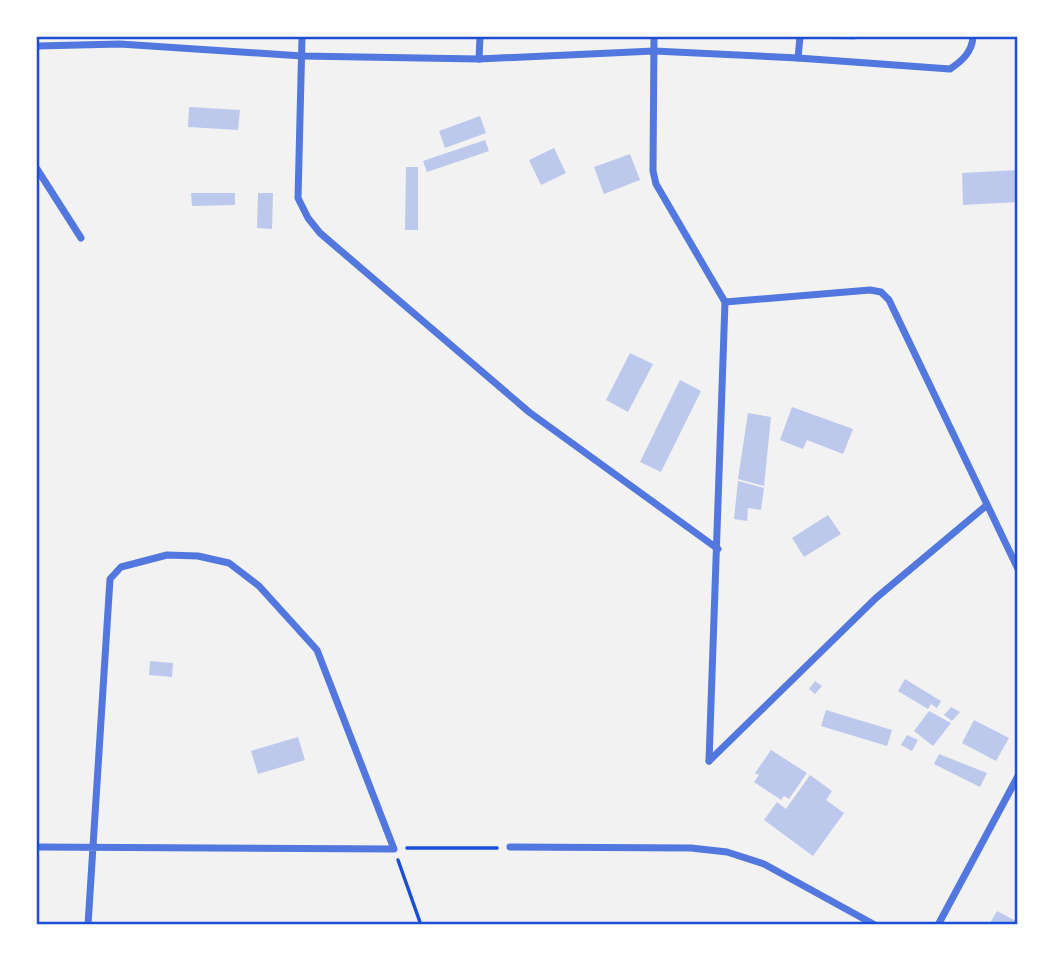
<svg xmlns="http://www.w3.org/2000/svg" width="1055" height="962" viewBox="0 0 1055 962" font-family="'Sofia Sans Condensed',sans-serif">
<rect width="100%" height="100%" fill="#f2f2f2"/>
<g fill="#bdc9ec">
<polygon points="830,37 855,37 855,40 830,39"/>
<polygon points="189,107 240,110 238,130 188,127"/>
<polygon points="480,116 486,133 445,148 439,131"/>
<polygon points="485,140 489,151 427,172 423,161"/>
<polygon points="554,148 566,173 541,185 529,160"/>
<polygon points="630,154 640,180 604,194 594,167"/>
<polygon points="406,167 418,167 418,230 405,230"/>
<polygon points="1018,170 1018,202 963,205 962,173"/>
<polygon points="191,193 235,193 235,205 192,206"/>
<polygon points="258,193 273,193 272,229 257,228"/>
<polygon points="630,353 653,364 628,412 606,400"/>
<polygon points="680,380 701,391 661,472 640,462"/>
<polygon points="792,407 853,429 843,454 807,440 803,449 780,440"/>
<polygon points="748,413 771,417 764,486 738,479"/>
<polygon points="738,481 764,488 761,510 748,508 747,521 734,519"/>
<polygon points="828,515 841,534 804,557 792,538"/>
<polygon points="150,661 173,663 172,677 149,675"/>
<polygon points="905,679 941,701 937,708 931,704 928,709 898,691"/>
<polygon points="815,681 822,686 815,694 809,689"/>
<polygon points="951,707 960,712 952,721 944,715"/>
<polygon points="826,710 892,730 887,746 821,726"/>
<polygon points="929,711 951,723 933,746 914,731"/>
<polygon points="974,720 1009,738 996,761 962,743"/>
<polygon points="907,735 918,740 912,751 901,745"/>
<polygon points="298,737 305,760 258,774 251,751"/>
<polygon points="771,750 807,773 789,799 784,796 781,800 754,782 759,775 755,773"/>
<polygon points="939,754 987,773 980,787 934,764"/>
<polygon points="810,775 832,791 826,800 844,813 813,856 764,820 777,802 786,809"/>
<polygon points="997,911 1016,921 1014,925 989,925"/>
</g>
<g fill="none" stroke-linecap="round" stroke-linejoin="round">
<g stroke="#1d4ed8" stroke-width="3.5">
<polyline points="407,848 497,848"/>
<polyline points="398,860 421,925"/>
</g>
<g stroke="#5277de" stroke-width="7">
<polyline points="302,37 298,198 308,218 320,233 529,412 718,549"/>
<polyline points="654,37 653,171 656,184 725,302 709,761"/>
<path d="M37,46l83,-2 182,12 177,3 175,-8 144,7 152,11c12,-8 22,-17 23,-32"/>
<polyline points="798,58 800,37"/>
<polyline points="479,59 480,37"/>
<polyline points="37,169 81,238"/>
<polyline points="725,302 870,290 881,292 889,300 1018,569"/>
<polyline points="709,761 876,598 987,505"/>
<polyline points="37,847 394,849 317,650 259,586 229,563 198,556 167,555 121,567 110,579 88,925"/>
<polyline points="510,847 691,848 727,852 764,864 875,925"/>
<polyline points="938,925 1018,776"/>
</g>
</g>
<rect width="1055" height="962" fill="none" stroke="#ffffff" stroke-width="77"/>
<rect x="38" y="38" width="978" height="885" fill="none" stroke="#1d4ed8" stroke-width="2.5"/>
</svg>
